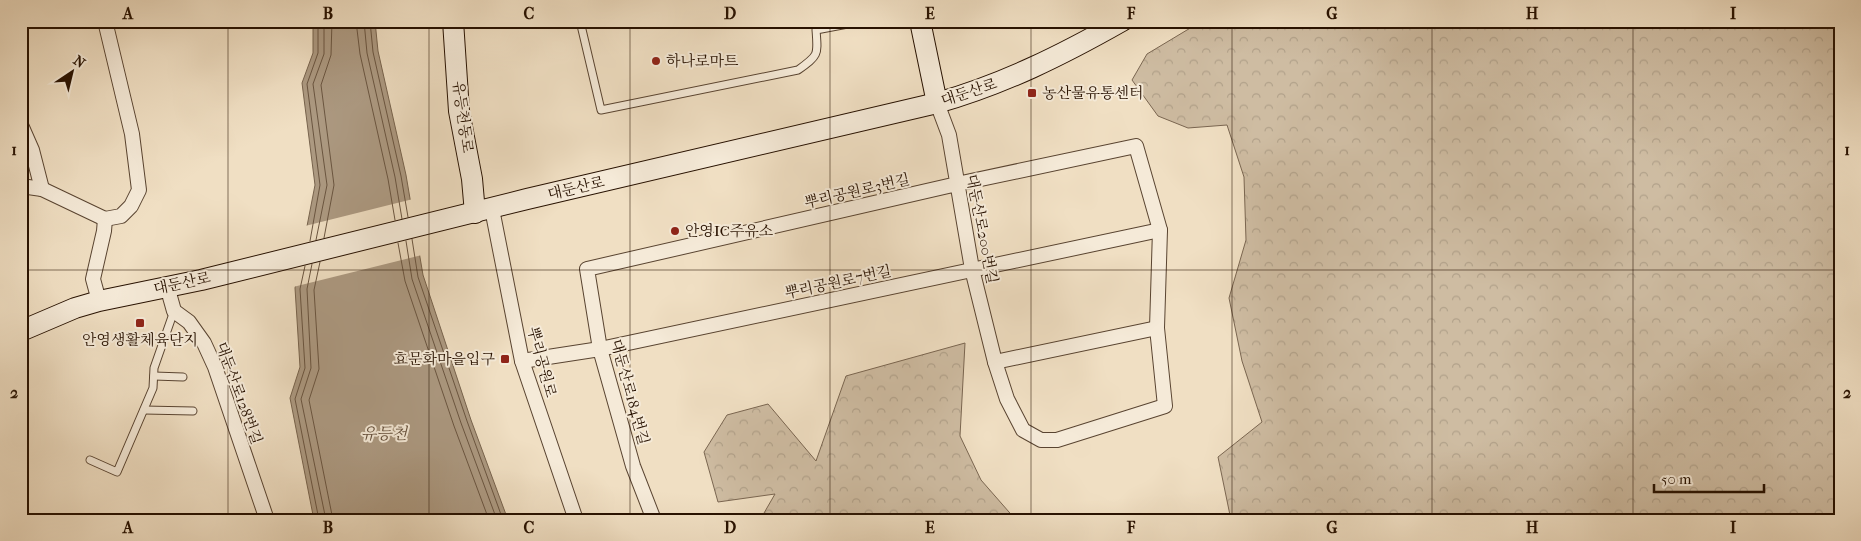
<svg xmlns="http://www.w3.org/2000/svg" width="1861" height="541" viewBox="0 0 1861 541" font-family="'IM FELL French Canon','Noto Serif KR',serif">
<defs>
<pattern id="forest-crowns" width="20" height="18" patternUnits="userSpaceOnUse" patternTransform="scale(1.25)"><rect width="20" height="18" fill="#cebca2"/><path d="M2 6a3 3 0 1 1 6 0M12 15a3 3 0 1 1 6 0" fill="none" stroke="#b1a18a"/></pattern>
</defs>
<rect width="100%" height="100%" fill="#f0dfc3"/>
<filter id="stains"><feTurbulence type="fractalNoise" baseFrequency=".004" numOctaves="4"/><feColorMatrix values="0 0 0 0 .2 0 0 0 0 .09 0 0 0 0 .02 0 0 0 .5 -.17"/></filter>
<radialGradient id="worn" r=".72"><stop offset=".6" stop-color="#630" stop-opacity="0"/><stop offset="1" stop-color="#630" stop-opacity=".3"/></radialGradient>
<g fill="url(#forest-crowns)" stroke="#7a6651">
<polygon points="1202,21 1840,21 1840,520 1231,520 1218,457 1262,422 1242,361 1229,298 1246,240 1244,177 1227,125 1188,128 1158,116 1132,80 1147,54"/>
<polygon points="965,343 960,436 981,480 1016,520 760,520 775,494 718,502 704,452 727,415 768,404 816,461 846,376"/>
</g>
<polygon fill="#ac9981" stroke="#77634d" points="313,21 375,21 378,51 406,175 423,275 471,420 508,520 315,520 313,515 290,398 300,367 295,288 315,185 302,83 313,53"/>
<polygon fill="#f0dfc3" points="413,199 422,255 293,287 305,226"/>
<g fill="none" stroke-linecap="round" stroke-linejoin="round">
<g stroke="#6a5540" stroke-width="1">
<polyline points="356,21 360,54 388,179 395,220"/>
<polyline points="364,21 367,53 395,177 402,219"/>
<polyline points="370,21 373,52 401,176 408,217"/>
<polyline points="324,238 334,185 321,85 331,55 332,21"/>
<polyline points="412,239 418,277 467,421 503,520"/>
<polyline points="316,240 327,185 313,84 324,54 324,21"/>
<polyline points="310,241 320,185 307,84 318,53 318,21"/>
<polyline points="406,241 412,279 461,423 497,520"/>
<polyline points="398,243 405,281 454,426 489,520"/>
<polyline points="320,262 314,290 319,369 309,400 333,520"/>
<polyline points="312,264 307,289 311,368 301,399 326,520"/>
<polyline points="305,266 300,289 305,368 295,399 319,520"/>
</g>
<defs>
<g id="service">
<path d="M580,21l21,89 197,-40c21,-15 20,-15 18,-40l37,-7 -1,-2"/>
<polyline points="154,376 183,377"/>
<polyline points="144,410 193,411"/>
<polyline points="90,460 117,472 153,388 154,368 174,311"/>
</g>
<g id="minor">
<polyline points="21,125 32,150 42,189"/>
<polyline points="21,186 42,189 105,219"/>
<polyline points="492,209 522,361 576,520"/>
<polyline points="105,219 121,216 131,206 139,190 132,134 105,21"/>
<polyline points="167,286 174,311 189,322 204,343 215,367 267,520"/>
<polyline points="99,301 93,279 104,231 105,219"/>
<polyline points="522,361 600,349 1160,230"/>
<polyline points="995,362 1157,328"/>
<polyline points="654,520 633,466 600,349 587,269 957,184 1136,146 1160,230 1157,328 1165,406 1057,440 1041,440 1023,430 1007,399 995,362 972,269 949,135 937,103"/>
</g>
<g id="secondary">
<polyline points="453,21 459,111 472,179 475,213"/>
<polyline points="920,21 937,103"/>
<path d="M21,331l54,-23 24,-7 102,-21 326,-81 410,-96c67,-19 125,-48 185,-82"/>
</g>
</defs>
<use href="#service" stroke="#594431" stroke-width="9"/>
<use href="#minor" stroke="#594431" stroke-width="16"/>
<use href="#secondary" stroke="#271100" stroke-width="22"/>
<use href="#service" stroke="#f5ead8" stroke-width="7"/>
<use href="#minor" stroke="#f5ead8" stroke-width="14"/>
<use href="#secondary" stroke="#f5ead8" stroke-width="20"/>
</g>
<path fill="none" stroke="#271100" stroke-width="1" stroke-opacity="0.55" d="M228,21v499M429,21v499M630,21v499M830,21v499M1031,21v499M1232,21v499M1432,21v499M1633,21v499M21,270h1819"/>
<g fill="#8f2418" stroke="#f5ead8" stroke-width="2">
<circle cx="656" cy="61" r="5"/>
<rect x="1027" y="88" width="10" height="10" rx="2.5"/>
<circle cx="675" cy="231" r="5"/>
<rect x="135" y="318" width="10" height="10" rx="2.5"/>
<rect x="500" y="354" width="10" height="10" rx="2.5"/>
</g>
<g text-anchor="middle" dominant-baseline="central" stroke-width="4" stroke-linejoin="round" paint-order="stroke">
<g font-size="15" fill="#271100" stroke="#f5ead8" text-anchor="start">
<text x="666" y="61">하나로마트</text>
<text x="1042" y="93">농산물유통센터</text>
<text x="685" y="231">안영IC주유소</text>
<text x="140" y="340" text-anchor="middle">안영생활체육단지</text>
<text x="495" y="359" text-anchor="end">효문화마을입구</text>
</g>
<g font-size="15" fill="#271100" stroke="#f5ead8">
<text transform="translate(969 92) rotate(-18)">대둔산로</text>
<text transform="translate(463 117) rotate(82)">유등천동로</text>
<text transform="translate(576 188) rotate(-13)">대둔산로</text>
<text transform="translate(857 191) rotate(-13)">뿌리공원로3번길</text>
<text transform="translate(982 229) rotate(79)">대둔산로200번길</text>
<text transform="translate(838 282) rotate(-12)">뿌리공원로7번길</text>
<text transform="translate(182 283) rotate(-12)">대둔산로</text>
<text transform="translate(542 362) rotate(75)">뿌리공원로</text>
<text transform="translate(630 392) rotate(75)">대둔산로184번길</text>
<text transform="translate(239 393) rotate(70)">대둔산로128번길</text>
</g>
<g font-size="16" font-style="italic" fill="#634e3a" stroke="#f5ead8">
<text x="384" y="433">유등천</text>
</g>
</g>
<rect width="1861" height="541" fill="none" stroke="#f0dfc3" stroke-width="55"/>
<g transform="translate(72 72) rotate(35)" stroke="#f5ead8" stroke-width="4" paint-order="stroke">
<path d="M0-4L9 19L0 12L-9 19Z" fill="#271100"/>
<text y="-8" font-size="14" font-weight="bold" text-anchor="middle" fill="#271100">N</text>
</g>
<path d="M1654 484v8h110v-8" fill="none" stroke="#271100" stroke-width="2.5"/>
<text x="1661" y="484" font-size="15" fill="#271100" stroke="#f5ead8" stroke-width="4" paint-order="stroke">50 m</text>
<rect x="28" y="28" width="1806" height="486" fill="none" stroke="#271100" stroke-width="2"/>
<g font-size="16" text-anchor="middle" font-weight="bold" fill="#271100">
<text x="128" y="19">A</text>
<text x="328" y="19">B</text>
<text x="529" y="19">C</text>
<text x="730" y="19">D</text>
<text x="930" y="19">E</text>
<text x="1131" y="19">F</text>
<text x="1332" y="19">G</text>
<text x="1532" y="19">H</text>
<text x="1733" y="19">I</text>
<text x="14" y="155">1</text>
<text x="1847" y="155">1</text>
<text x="14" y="398">2</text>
<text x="1847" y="398">2</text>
<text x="128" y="533">A</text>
<text x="328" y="533">B</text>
<text x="529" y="533">C</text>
<text x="730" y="533">D</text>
<text x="930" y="533">E</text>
<text x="1131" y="533">F</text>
<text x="1332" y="533">G</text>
<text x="1532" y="533">H</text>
<text x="1733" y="533">I</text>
</g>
<rect width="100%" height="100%" filter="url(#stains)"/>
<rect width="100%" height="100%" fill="url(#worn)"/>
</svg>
